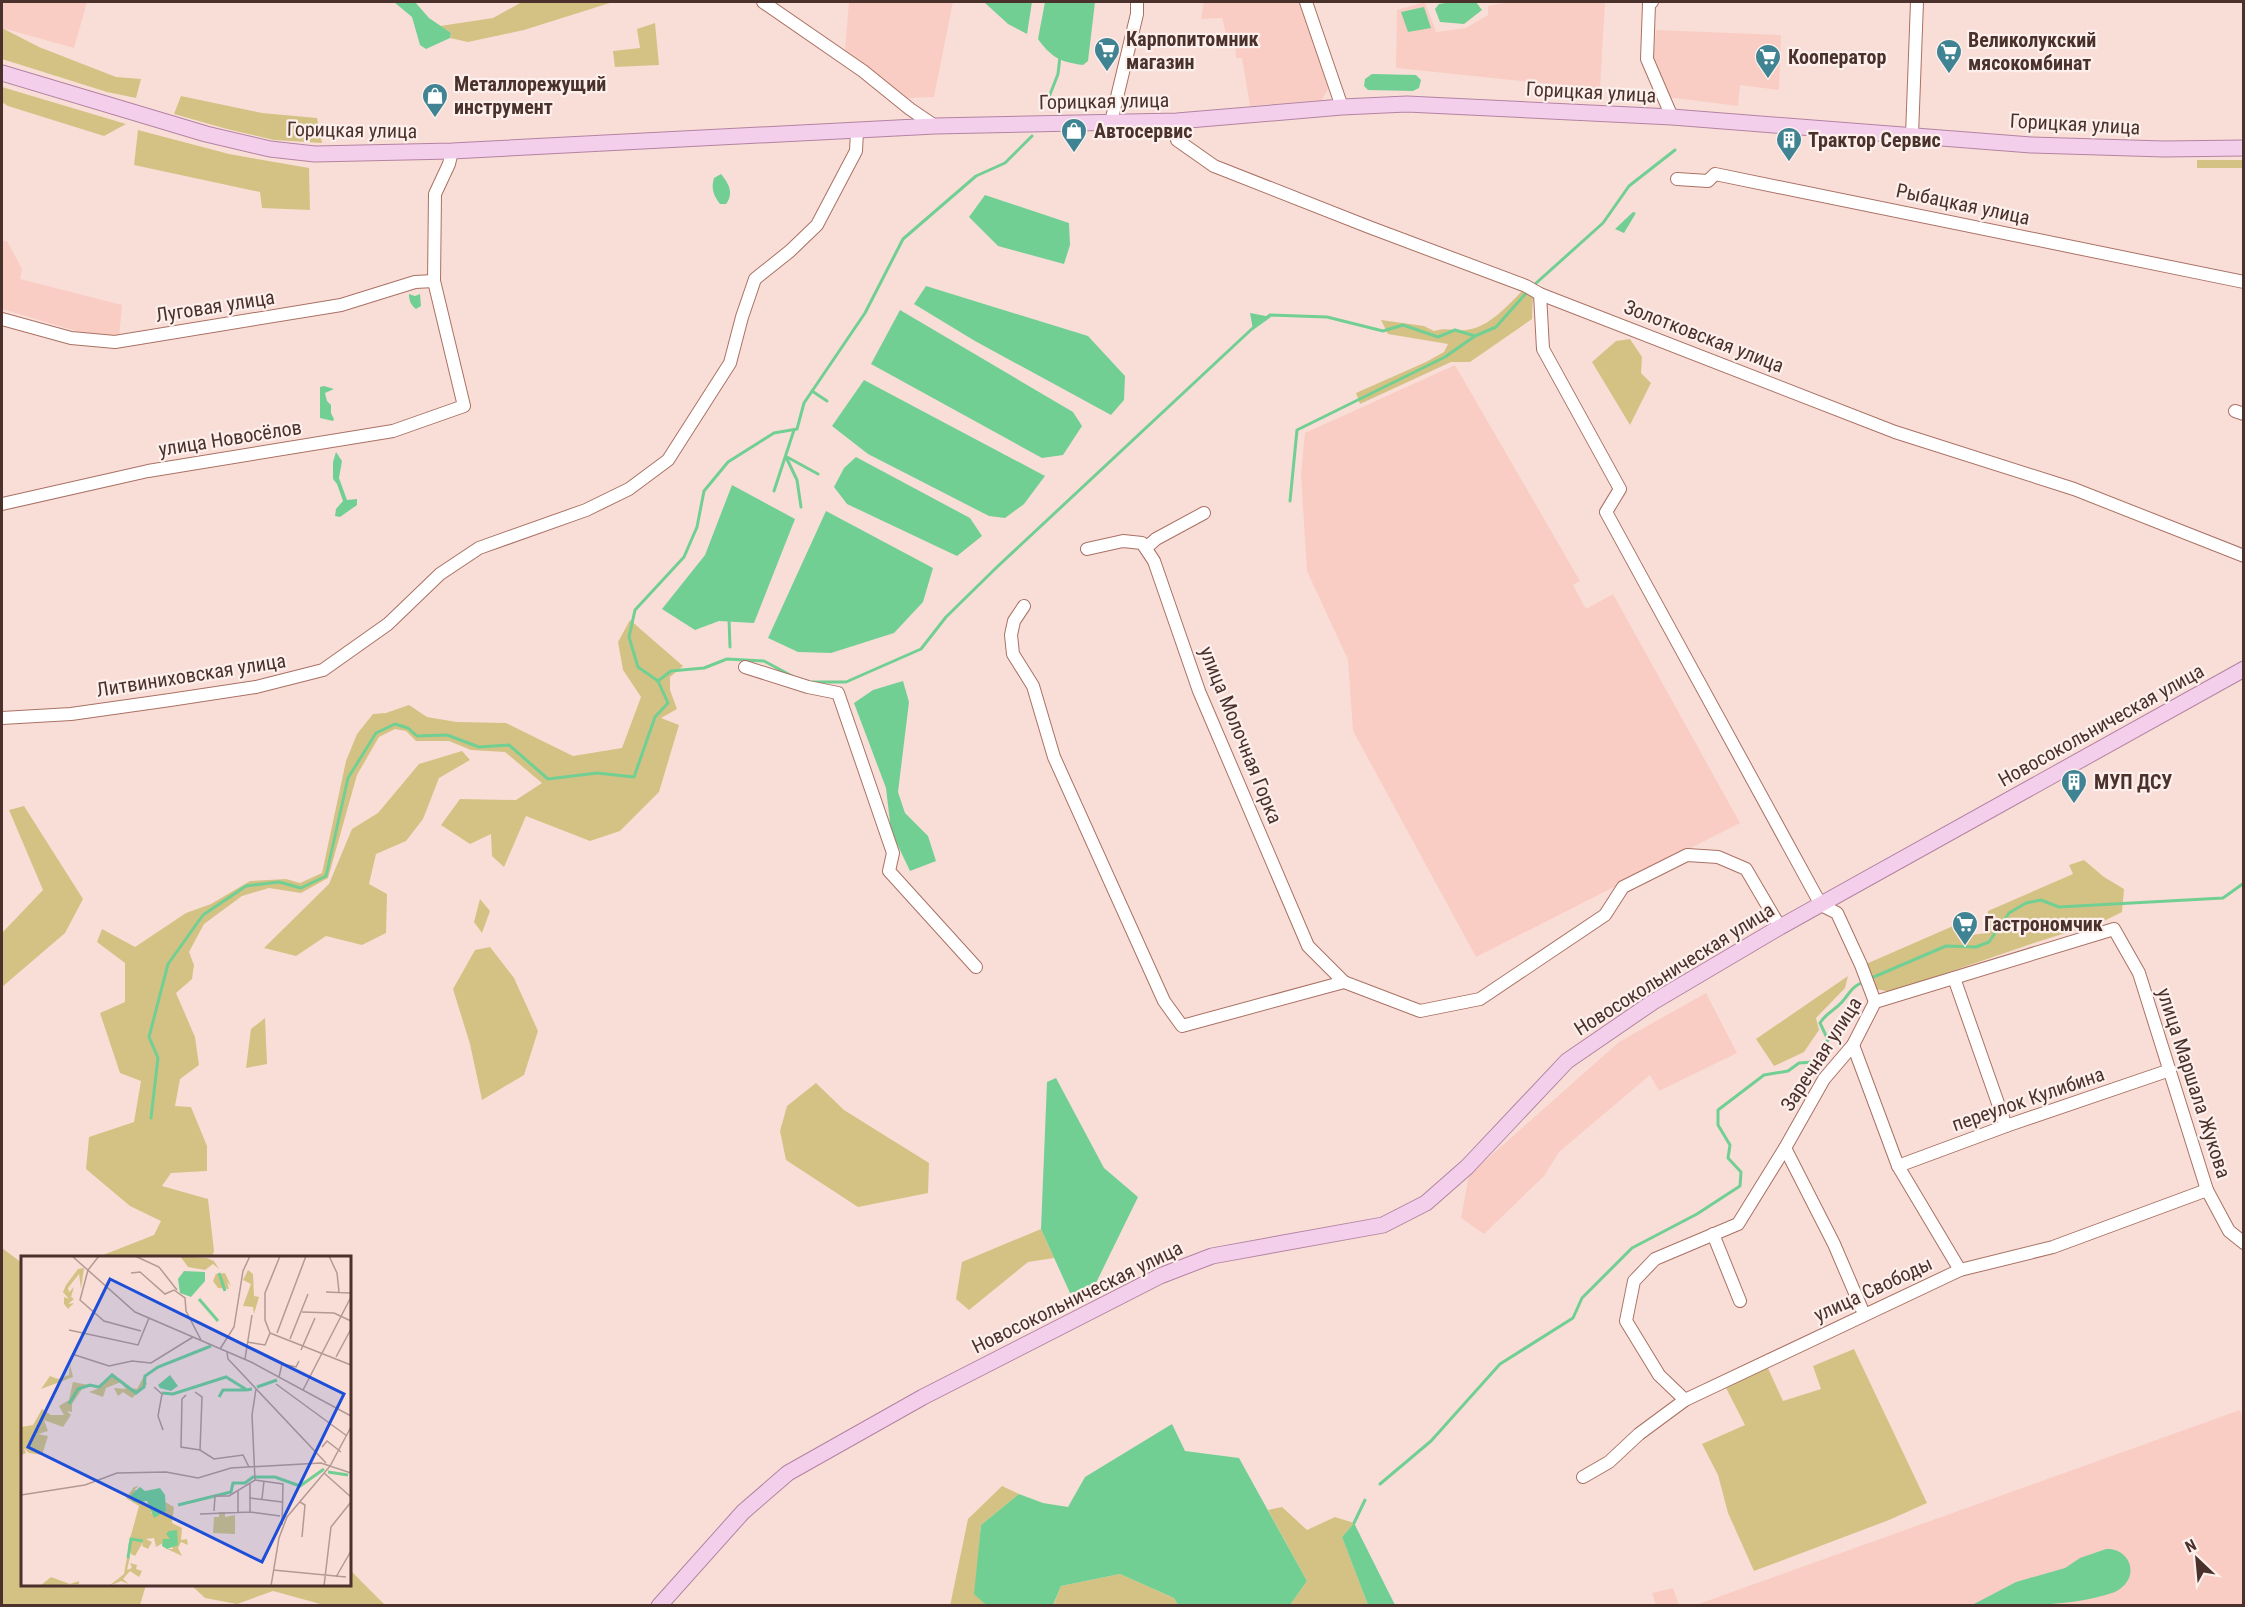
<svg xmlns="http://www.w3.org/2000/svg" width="2245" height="1607" viewBox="0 0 2245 1607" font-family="'Roboto Condensed',sans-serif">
<rect width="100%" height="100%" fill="#f9ded8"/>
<g fill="#f9cdc3">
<polygon points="2,2 87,2 74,48 2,28"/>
<polygon points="849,2 953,2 934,97 908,98 845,50"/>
<polygon points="1204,2 1303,2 1328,89 1322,100 1250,106 1242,58 1236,58 1235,45 1229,45 1222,18 1201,19"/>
<polygon points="1425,2 1436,32 1466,28 1488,15 1488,6 1509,2 1605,2 1600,89 1396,68 1397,10"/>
<polygon points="1656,30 1781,35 1779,90 1740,85 1738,106 1667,97 1653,57"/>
<polygon points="2,241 7,241 22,269 20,279 122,305 119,338 93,336 2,309"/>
<polygon points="1455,365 1580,581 1573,585 1586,609 1613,594 1740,823 1476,957 1353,731 1348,660 1307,571 1301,474 1305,433"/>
<polygon points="1706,993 1737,1053 1659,1091 1650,1075 1559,1152 1544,1176 1484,1234 1461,1218 1469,1175 1619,1042"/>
<polygon points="2240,1410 2243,1418 2243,1605 1693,1606"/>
<polygon points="1673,1588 1679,1605 1656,1605 1652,1593"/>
</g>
<g fill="#d4c284">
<polygon points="522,2 613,2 524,30 468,42 450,38 451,33 440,26 493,18"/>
<polygon points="655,23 659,65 615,67 613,51 640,48 637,29"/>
<polygon points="2,28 39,47 116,77 141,79 136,98 107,92 2,59"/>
<polygon points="2,87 126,124 104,136 8,106 2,102"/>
<polygon points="181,96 262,113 317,118 322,143 274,140 227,129 174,114"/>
<polygon points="138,130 229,154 309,168 310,210 262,208 260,192 134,165"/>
<rect x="2197" y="160" width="46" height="8"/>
<path d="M1524,289l9,6 -1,24 -62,43h-19l-91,42 -4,-11 70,-31 18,-10 4,-8 -60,-10 -7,-14 43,6 10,5c11,-4 21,0 32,-1 23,-2 43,-26 58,-41z"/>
<polygon points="1630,339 1642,357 1641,373 1651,383 1630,425 1592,362 1616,341"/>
<polygon points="630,620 683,666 670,677 670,690 677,709 661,718 679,725 659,792 620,831 590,841 526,816 504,867 492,856 491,834 470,844 441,825 460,799 516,800 542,783 505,752 471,750 449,741 416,741 406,731 395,729 379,737 357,775 328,878 301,893 269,888 242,896 204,924 189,952 194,965 192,979 176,993 195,1037 199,1065 180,1079 175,1106 191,1107 207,1146 207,1171 171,1173 162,1186 208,1199 214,1251 212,1257 98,1257 154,1235 161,1221 130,1206 86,1169 89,1137 134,1122 141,1081 120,1073 100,1013 125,1002 125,963 97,942 102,929 135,947 186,913 211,904 250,881 286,879 300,883 322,873 346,761 357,734 373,714 386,713 409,705 427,717 457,722 506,723 573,756 622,748 641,697 623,670 618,642"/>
<polygon points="462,751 470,760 439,778 423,819 406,841 376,854 369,884 387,894 386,933 362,945 326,936 296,956 264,948 329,884 352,829 378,813 419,764"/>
<polygon points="24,806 83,899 65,933 2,987 2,933 43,890 9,810"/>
<polygon points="2084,860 2104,877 2124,889 2122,912 2104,921 2037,942 1891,992 1876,989 1866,964 1960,923 1972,935 1986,933 1988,911 2073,874 2069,865"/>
<polygon points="480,899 490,911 482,933 474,922"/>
<polygon points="490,947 514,978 538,1031 524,1075 482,1100 470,1044 453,989 475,950"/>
<polygon points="1848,976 1845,988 1816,1018 1819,1030 1804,1052 1774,1066 1756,1039"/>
<polygon points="265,1018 267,1064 246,1068 251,1029"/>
<polygon points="816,1083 844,1110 929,1163 928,1193 858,1207 786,1160 780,1131 787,1106"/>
<polygon points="1041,1229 1054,1258 1028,1262 969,1310 956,1299 962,1262"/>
<polygon points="2,1248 22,1263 22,1584 146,1585 140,1605 2,1605"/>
<polygon points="1854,1349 1927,1503 1889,1520 1754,1571 1728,1513 1718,1475 1702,1444 1745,1425 1725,1386 1767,1366 1783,1401 1821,1389 1813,1366"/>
<polygon points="1002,1486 1019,1494 981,1525 975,1594 986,1605 950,1606 968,1519"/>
<polygon points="1282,1507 1307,1530 1335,1517 1354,1523 1342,1537 1368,1605 1290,1605 1307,1581 1268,1510"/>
<polygon points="350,1570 384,1604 324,1605 273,1591 237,1604 205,1598 191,1585 350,1584"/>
<polygon points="1120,1574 1174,1598 1178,1605 1053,1606 1061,1586"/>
</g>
<g fill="#72cf93">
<polygon points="394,2 415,2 429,18 451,33 450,38 426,49 420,45 412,17"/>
<polygon points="984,2 1032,2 1027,34 1008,24"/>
<path d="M1045,2h50l-7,59 -5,4c-23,-3 -31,-7 -45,-26z"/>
<polygon points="1452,2 1476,2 1482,10 1464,24 1440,22 1435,9 1439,4"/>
<polygon points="1424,7 1431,28 1408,32 1401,12"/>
<polygon points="1372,74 1416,75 1421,80 1419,88 1413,91 1368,90 1364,86 1365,79"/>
<path d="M721,174c8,10 13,19 5,30h-6c-7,-9 -9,-16 -6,-26z"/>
<polygon points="985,195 1069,223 1070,245 1064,264 998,246 969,217"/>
<polygon points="1633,212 1636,213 1624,233 1615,229"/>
<polygon points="926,286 1088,336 1125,376 1124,400 1111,415 975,341 914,304"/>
<path d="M409,294l6,2 5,-2 1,12 -5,3c-5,-4 -7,-8 -7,-15z"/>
<polygon points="900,310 1073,412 1082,426 1063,455 1042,458 871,364"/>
<polygon points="1250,313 1271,317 1253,330"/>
<polygon points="864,380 1045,476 1024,504 1005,518 989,516 868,454 832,426"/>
<polygon points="324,386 334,389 325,393 327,401 331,405 331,413 334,419 333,421 320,418 320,387"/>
<polygon points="336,452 342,461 339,478 347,500 357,499 357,505 340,517 335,516 336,509 343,501 337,484 333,479 333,462"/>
<polygon points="856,457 970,518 982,536 957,556 847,504 834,487 844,468"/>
<polygon points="732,485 795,519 754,623 719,621 695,630 662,609 705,555"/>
<polygon points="826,511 933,568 923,602 894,633 831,653 798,652 768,638"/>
<polygon points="903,681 909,702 898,792 905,813 928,836 936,861 910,871 891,831 886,788 854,703 873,690"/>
<polygon points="1056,1078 1104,1168 1138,1197 1093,1289 1070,1293 1041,1229 1047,1082"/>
<polygon points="1172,1424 1185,1451 1239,1458 1307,1581 1290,1605 1178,1605 1174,1598 1120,1574 1061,1586 1053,1605 986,1605 974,1594 981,1525 1019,1494 1043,1503 1068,1507 1085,1477"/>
<polygon points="1354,1523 1395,1605 1368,1605 1342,1537"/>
<path d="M2106,1549c23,-2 37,28 9,43 -42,15 -98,14 -143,13l44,-23 49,-14 15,-10z"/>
</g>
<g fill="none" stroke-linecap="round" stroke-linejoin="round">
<g stroke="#72cf93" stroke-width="3">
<polyline points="1049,97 1058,74 1060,56"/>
<polyline points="1534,285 1603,223 1629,186 1675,150"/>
<polyline points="1265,319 1270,315 1327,317 1383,331 1403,325 1438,337 1455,330 1475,336 1496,327 1527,292"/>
<polyline points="812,391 827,401"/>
<polyline points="786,457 797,480 801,507"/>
<polyline points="787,457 818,474"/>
<polyline points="774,491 794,430"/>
<polyline points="1290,501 1297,430 1445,357 1475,336"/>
<polyline points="729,619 730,647"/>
<polyline points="658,681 671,671 704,668 727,659 764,661 792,676"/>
<polyline points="812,682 846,682 921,649 946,617 997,567 1255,326"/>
<polyline points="1869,979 1946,946 1976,947 1989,942 2009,913 2026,903 2041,900 2059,907 2223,898 2244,883"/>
<polyline points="151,1118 158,1058 149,1037 168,964 203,915 246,886 279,882 301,888 326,876 348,778 376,733 395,724 408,728 417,736 447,735 479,747 509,745 548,779 597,773 634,777 655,717 668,703 658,681 638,667 629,637 635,610 684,557 697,527 704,491 728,462 774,433 797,429 804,403 865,313 903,239 976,176 1005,163 1032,136"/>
<path d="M1380,1484l51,-43 69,-77 73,-46 9,-20 50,-50 65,-34 43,-28 1,-14 -13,-14 2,-13 -12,-20v-15l46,-35 24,-4 11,-8 14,-1 15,-22 -8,-17c6,-10 15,-13 22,-21 9,-10 8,-14 21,-20"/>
<polyline points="1354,1523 1365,1500"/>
</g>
<defs>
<g id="minor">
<polyline points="763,2 863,71 910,109 935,126"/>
<polyline points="1306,2 1342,107"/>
<polyline points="1652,2 1649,4 1647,59 1672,117"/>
<polyline points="1177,121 1177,140 1214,166 1369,227 1526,286 1540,294 1895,432 2074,489 2244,556"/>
<polyline points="1111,122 1137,14 1137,2"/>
<polyline points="1912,135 1917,2"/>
<polyline points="1677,179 1708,181 1715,174 2244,282"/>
<polyline points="1540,294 1543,349 1620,489 1606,512 1821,905 1837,913 1861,965 1875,1002"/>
<polyline points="2,319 71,338 115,342 341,305 415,282 434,281"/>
<polyline points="2235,411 2244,414"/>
<polyline points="2,504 148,471 393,431 464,406 434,281 435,194 449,164 452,151"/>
<polyline points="1146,548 1156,539 1204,513"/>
<polyline points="1087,549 1123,541 1142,543 1154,561 1199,691 1308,946 1344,982"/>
<polyline points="1024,606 1014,621 1011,635 1013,654 1033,686 1054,757 1164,1001 1182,1026 1344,982 1420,1011 1480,999 1605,915 1623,887 1687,855 1718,857 1746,869 1780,927"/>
<polyline points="745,667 808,687 838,693 893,853 889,871 976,967"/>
<polyline points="2,718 71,714 170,700 256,687 323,670 388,624 440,574 479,548 586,510 629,489 668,460 730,363 742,317 755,279 790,251 817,225 856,151 857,131"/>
<polyline points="1954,978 2006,1126"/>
<polyline points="1853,1045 1898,1166 1960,1270"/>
<polyline points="1785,1148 1834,1244 1864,1314"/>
<polyline points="1898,1166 2006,1126 2170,1070"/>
<polyline points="1713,1234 1740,1301"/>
<polyline points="1685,1400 1659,1375 1626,1321 1634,1281 1655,1259 1738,1224 1785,1148 1824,1079 1853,1045 1875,1002 2114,929 2139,973 2207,1190 2229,1231 2244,1243"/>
<polyline points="1583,1477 1609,1462 1639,1434 1685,1400 1960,1270 2053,1247 2207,1190"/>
</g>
<g id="major">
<polyline points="2,73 206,134 270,149 315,154 452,151 935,126 1177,121 1342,107 1407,104 1672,117 2031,145 2164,149 2244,148"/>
<polyline points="659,1606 743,1512 788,1473 923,1397 1160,1276 1212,1256 1383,1225 1426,1203 1467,1167 1567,1061 1653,1002 1780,927 2244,669"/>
</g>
</defs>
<use href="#minor" stroke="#aa7163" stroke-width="14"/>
<use href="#major" stroke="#b383a0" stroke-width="17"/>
<use href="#minor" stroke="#fff" stroke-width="12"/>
<use href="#major" stroke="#f3cfec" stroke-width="15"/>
</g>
<defs>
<symbol id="supermarket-pin" viewBox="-11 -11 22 30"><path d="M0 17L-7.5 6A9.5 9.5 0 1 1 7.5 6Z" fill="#408493" stroke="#fcefec"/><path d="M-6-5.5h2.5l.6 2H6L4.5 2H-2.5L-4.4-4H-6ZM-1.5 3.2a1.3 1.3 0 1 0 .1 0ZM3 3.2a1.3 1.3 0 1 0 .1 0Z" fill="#fff"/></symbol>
<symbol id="shop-pin" viewBox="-11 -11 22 30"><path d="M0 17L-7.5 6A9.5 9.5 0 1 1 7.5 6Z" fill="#408493" stroke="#fcefec"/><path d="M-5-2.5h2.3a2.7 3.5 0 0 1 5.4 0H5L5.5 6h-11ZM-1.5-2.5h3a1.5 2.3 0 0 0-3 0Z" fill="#fff"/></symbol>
<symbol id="building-pin" viewBox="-11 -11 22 30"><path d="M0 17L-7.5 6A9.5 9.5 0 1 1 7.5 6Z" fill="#408493" stroke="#fcefec"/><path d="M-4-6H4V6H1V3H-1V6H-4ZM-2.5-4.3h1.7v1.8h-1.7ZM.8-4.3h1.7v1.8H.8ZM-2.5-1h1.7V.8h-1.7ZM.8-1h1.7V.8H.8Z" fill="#fff"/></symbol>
</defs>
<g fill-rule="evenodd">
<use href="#supermarket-pin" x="1092" y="35" width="30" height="40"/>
<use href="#supermarket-pin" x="1934" y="37" width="30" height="40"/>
<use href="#supermarket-pin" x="1753" y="42" width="30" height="40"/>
<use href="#shop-pin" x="420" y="81" width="30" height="40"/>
<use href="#shop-pin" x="1059" y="116" width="30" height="40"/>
<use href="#building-pin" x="1774" y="125" width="30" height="40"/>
<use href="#building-pin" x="2059" y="767" width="30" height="40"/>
<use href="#supermarket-pin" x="1950" y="909" width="30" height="40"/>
</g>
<g text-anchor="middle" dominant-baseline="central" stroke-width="4.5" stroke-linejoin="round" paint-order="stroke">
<g font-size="20" font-weight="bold" fill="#4a312b" stroke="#fcefec" text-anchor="start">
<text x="1126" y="39">Карпопитомник<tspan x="1126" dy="23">магазин</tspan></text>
<text x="1968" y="40">Великолукский<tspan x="1968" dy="23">мясокомбинат</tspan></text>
<text x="1788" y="57">Кооператор</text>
<text x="454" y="84">Металлорежущий<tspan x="454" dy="23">инструмент</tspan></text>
<text x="1094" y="131">Автосервис</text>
<text x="1808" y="140">Трактор Сервис</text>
<text x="2094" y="782">МУП ДСУ</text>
<text x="1984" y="924">Гастрономчик</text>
</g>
<g font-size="20" fill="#4a312b" stroke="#fcefec">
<text transform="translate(1591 92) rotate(3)">Горицкая улица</text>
<text transform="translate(1104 101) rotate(-1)">Горицкая улица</text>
<text transform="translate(2075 124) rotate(3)">Горицкая улица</text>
<text transform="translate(352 130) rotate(1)">Горицкая улица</text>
<text transform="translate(1963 204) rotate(12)">Рыбацкая улица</text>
<text transform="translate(215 306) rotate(-9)">Луговая улица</text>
<text transform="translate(1704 336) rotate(21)">Золотковская улица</text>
<text transform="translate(230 438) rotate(-9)">улица Новосёлов</text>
<text transform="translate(191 675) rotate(-9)">Литвиниховская улица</text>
<text transform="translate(2101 725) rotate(-29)">Новосокольническая улица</text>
<text transform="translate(1241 735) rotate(68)">улица Молочная Горка</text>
<text transform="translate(1674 969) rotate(-32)">Новосокольническая улица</text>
<text transform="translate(1821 1054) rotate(-57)">Заречная улица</text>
<text transform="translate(2194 1083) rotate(72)">улица Маршала Жукова</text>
<text transform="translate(2028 1099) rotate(-19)">переулок Кулибина</text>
<text transform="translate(1873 1289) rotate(-25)">улица Свободы</text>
<text transform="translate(1077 1297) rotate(-26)">Новосокольническая улица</text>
</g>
</g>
<g transform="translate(21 1256)">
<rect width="330" height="330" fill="#f9ded8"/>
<path d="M159,0l27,2 7,3 5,8 -6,-5 -8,6 -17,-3zM63,12l-3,21 -2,-15 -11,14 1,4 5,-5 -3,10 3,2 -6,5 6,-1 -6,6 -4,-5v-7l5,2 -6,-7 3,-7 12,-16zM227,14l5,4 1,22 5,1 -5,17 -1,-7 -10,-1 8,-22 -8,-4zM204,17l6,13 -4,-4 2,7 -11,-1 -5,-7 3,-7zM49,108l3,13 -32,12 9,-13 8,3 11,-4zM91,117l19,15 6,1 7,-13 3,8 -15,14 -9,-6 -5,4 -4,-8 12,1 -5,-7 -15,6 -3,9 -14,-5 10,-4 -15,-2 -12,18v8l-5,-1 4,4 -8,12 -19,-7 4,11 -10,3 10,2 -6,19 -13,-2 -5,-5 2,5 -5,2v-28l12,-2 9,-16 9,6h13l-5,-9 10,-6 4,-18 26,5zM118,230l-4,3 5,10 11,7v7l15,-2 -1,-9 9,5 -2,16 10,5 -1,12 6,-1 1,6 -7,-3 -3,6 4,8 -15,-7h6l-3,-10 -14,8 -2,-9 -8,1 6,3 -4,7 -6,-3 1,-4 -8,14 -4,-2 -3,-8 11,-40 -13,-8 8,-11zM198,256h6v5l10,-2v19l-22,-1 1,-16h5zM106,301h3l-3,13 5,-2 -2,-5 7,2 -1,4 6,2 -3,6 -9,-6 -7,8 6,5 -8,-3 -12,5 15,-12zM30,321l19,7 9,-3v3l-39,2z" fill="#d4c284"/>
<path d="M163,15l21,1v9l-14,16 -11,-4 -2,-14zM149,119l8,11 -7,5 -11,-3 -2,-3zM119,231l5,4 15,-3 5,7 1,16 -12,7 -7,-17 -14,1 -3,-6zM156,274l1,15 -11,4 -5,-3 1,-7h7l-4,-5 3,-3z" fill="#72cf93"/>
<path fill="none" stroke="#72cf93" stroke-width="3" d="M198,17l6,18M178,43l19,22M236,131l20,-7M141,137l11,1 53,-17 21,13 5,-1M198,141l4,-7h23M48,148l9,-15 12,-4 9,2 13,-12 24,18 8,-6 1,-11 13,-9 53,-21M307,216l20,3M157,249l53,-13 2,-9h12l8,-6h22l25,9 24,-17M107,302l3,-19 12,2"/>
<path fill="none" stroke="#b39993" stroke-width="1.5" d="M51,0l63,56 116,50 100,54M78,0l-11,14 -8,30 24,21 37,10M114,0l24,11 18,23M308,0l8,17 2,19M110,17l9,-1 25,22 9,-4 11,8 1,13 15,29M305,36l25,1M281,56l32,1 17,8M48,74l69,15 11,-27M249,77l81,32M249,77l-5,-13v-27l15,-37M256,77l29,-77M269,83l18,-45M226,86l18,3 5,-12M199,93l14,-22 9,-56 7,-15M280,94l14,-32M206,96l1,7 98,104M51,98l37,12 23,-5 19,2 42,-26M315,101l15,-28M224,103l7,-44M258,121l3,-13 14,3 3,-6M255,128l71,52M133,131l8,7 -4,22 5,14M282,134l48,-93M174,136l7,5 -2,53M165,139l-4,4 -1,48 19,3 14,9 29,-4 6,12M301,191l5,-6 14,11M303,217l27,24M234,224l-3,-65 4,-26M0,239l64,-10 32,-12 49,-1 32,6 33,-10 90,-5 9,3 21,-39M228,242l33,4M241,243l2,-18M279,246l5,3 -3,32M193,255l1,-15h14l26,-16 28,4 -1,41M217,256v-21M229,256v-28M179,258l50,-2 30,4M252,314l73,7M315,321l15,-26M250,330l8,-48 8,-21 43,-51 21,7M303,330l7,-59 20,-25"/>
<path fill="#1d4ed8" fill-opacity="0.15" stroke="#1d4ed8" stroke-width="3" d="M89,23l234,115 -82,168 -234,-115z"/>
<rect width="330" height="330" fill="none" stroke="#4a312b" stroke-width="3"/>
</g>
<rect width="2245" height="1607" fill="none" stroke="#4a312b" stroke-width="6"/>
<g transform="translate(2197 1559) rotate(334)" stroke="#fcefec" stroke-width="4.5" paint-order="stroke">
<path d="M0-4.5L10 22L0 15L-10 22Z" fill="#4a312b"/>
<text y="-9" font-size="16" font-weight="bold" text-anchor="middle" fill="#4a312b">N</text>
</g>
</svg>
